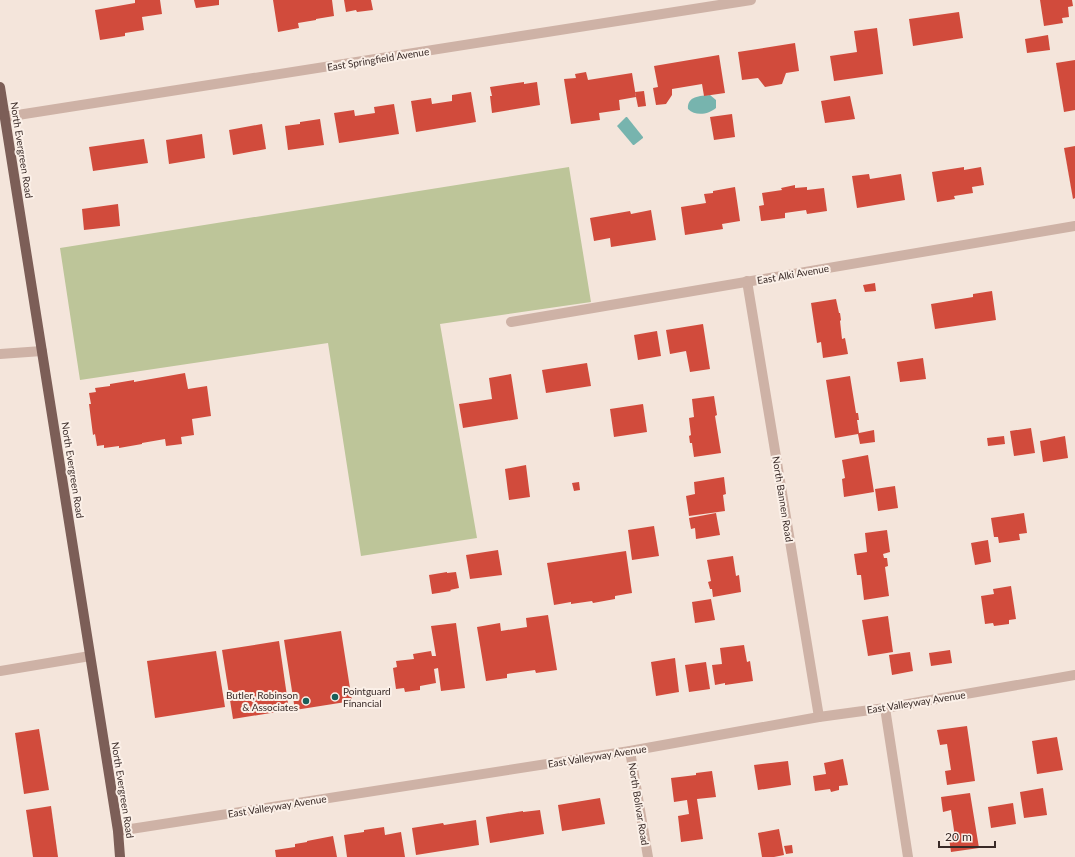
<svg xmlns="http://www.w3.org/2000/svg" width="1075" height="857" viewBox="0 0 1075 857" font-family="Lato,sans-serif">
<rect width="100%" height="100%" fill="#f4e5db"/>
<polygon fill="#bdc599" points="569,167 591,302 440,324 477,538 361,556 328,343 80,380 60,248"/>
<g fill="#77b4ae">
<path d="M710,95l6,5v8c-7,6 -20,9 -28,1 -1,-13 12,-13 22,-14z"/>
<polygon points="626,117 627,117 643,137 643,138 634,145 633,145 617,126"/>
</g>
<g fill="#d14b3c">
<polygon points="135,0 160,0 162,14 142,17 144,30 125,33 125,36 100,40 95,10 135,3"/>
<polygon points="194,0 219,0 219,5 196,8"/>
<polygon points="273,0 332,0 334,16 316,19 316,20 298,23 299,28 278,32"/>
<polygon points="344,0 371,0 373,10 357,12 356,10 346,12"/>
<polygon points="1040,0 1072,0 1073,6 1068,7 1069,17 1062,18 1063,23 1044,26"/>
<polygon points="959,12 963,38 913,46 909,19"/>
<polygon points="877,28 883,74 834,81 830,56 857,52 854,31"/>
<polygon points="1048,35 1050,50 1027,53 1025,39"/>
<polygon points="795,43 799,71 786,73 782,84 765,87 758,78 742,80 738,52"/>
<polygon points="719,55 725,93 704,96 702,84 672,89 672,95 666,104 656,105 653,88 658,87 654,66"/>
<polygon points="1075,60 1075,110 1064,112 1056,63"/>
<polygon points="586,72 588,80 632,73 636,97 619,100 620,110 599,113 600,120 571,124 564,79 576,78 575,74"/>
<polygon points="524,82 524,84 537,82 540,105 492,113 490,96 492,96 490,87"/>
<polygon points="644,91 646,106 638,107 635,92"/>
<polygon points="471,92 476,122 416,132 411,101 431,98 432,104 452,101 452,95"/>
<polygon points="850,96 855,119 825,123 821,101"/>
<polygon points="394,104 399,134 339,143 334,113 354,110 355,116 375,113 374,107"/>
<polygon points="732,114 735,137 714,140 710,117"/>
<polygon points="320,119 324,145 288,150 285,126 300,124 300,122"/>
<polygon points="262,124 266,149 233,155 229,130"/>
<polygon points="202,134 205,158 169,164 166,140"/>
<polygon points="144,139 148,163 93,171 89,147"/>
<polygon points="1075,146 1075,198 1073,199 1064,148"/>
<polygon points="964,167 964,170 981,167 984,185 972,187 973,193 954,196 955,199 937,202 932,172"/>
<polygon points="869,174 870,179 901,174 905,200 857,208 852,176"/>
<polygon points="795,185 795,188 807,187 807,190 824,188 827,211 807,214 806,210 785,213 785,218 761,221 759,206 764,205 762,193 782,190 781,188"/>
<polygon points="735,187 740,221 722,224 723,229 685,235 681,207 706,203 704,194 713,193 713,191"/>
<polygon points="118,204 120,226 84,230 82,209"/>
<polygon points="651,210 656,240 611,247 610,238 594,241 590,218 630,211 631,214"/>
<polygon points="875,283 876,291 865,292 863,285"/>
<polygon points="992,291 996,320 935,329 931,304 973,297 973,294"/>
<polygon points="836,299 839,313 840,313 841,320 840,321 842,339 845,338 848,354 823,358 821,342 817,343 811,303"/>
<polygon points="703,324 710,369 690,372 686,351 670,354 666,330"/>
<polygon points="657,331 661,356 638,360 634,335"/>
<polygon points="923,358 926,379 900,382 897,362"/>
<polygon points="587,363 591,386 546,393 542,370"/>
<polygon points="185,373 188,389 207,386 211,416 192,419 194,435 181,437 182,444 166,446 165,439 142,443 142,444 119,448 119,446 104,448 104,445 97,446 95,434 93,435 89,404 91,404 89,393 96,392 95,388 110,386 110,384 134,380 134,382"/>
<polygon points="511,374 518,419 463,428 459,404 492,399 489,378"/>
<polygon points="850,376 856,413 858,413 859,420 857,420 859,433 874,430 875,442 860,444 858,434 835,438 826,380"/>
<polygon points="714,396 717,415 715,416 721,453 694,457 692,443 690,443 689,436 691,435 689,418 694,417 692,399"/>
<polygon points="643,404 647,432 614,437 610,409"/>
<polygon points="1031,428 1035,453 1014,456 1010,431"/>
<polygon points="1004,436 1005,444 988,446 987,438"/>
<polygon points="1065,436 1068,458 1043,462 1040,441"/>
<polygon points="868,455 874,492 844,497 842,479 845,478 842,460"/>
<polygon points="526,465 530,497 509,500 505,469"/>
<polygon points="724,477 726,494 723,495 725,511 689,516 686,496 695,494 694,482"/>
<polygon points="579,482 580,490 574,491 572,483"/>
<polygon points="895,486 898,508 878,511 875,489"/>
<polygon points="716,513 720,535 696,539 695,528 691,529 689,518"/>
<polygon points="1024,513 1027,533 1019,534 1020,540 999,543 998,537 994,537 991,518"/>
<polygon points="654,526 659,556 632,560 628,530"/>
<polygon points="887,530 890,552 883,554 884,558 887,558 888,566 885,567 889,596 864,600 861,575 857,575 854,554 867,552 865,533"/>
<polygon points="988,540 991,562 975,565 971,543"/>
<polygon points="498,550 502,575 470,579 466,555"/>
<polygon points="626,551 632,593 615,596 615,599 593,603 592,601 571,604 571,602 554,605 547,563"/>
<polygon points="733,556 736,576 739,575 741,592 713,597 712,589 710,589 708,582 711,581 707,560"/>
<polygon points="447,572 447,573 456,572 459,588 450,590 451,591 432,594 429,575"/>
<polygon points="1011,586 1016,619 1009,620 1009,624 994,626 993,623 985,624 981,596 994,594 993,589"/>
<polygon points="711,599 715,620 695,623 692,602"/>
<polygon points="548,615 557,670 536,673 535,670 507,674 507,678 486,681 477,627 500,623 501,631 527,627 526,618"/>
<polygon points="888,616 893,652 868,656 862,620"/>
<polygon points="456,623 465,688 441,691 438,668 434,669 436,683 420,686 420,690 405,692 404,688 396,689 393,668 397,667 396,661 414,659 413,654 431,651 432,656 436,656 431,626"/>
<polygon points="341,631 352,701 295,710 284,640"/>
<polygon points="279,641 289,710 233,719 222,650"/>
<polygon points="744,645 747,662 750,661 753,681 725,685 725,683 715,685 712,665 722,664 720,648"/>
<polygon points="950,650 952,663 931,666 929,653"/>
<polygon points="216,651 225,707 155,718 147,661"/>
<polygon points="910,652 913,671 892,675 889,655"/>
<polygon points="675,658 679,692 656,696 651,662"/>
<polygon points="706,662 710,689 689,692 685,665"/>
<polygon points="967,726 975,781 947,785 945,771 951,770 947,744 940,745 937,730"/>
<polygon points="39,729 49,790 24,794 15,733"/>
<polygon points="1057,737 1063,770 1037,774 1032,741"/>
<polygon points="843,759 848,785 839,786 839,790 831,792 830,789 815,791 813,776 826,774 824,763"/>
<polygon points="788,761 791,785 758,790 754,765"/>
<polygon points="712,771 716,797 697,799 703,839 681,842 678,816 689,814 687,800 674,802 671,778 696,775 696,773"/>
<polygon points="1043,788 1047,815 1024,818 1020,792"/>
<polygon points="970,793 979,848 951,852 949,838 955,837 951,810 943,812 941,797"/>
<polygon points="600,798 605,824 562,831 558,805"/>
<polygon points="1013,803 1016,824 991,828 988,807"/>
<polygon points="51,806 58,857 33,857 26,810"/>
<polygon points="540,810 544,834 490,843 486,817 523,811 523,812"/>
<polygon points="476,820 479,845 416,855 412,828 443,823 444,825"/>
<polygon points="384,827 385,835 401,832 405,857 347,857 344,835 364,832 364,830"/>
<polygon points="779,829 784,855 774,857 762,857 758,833"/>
<polygon points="333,836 337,857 276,857 275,850 295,847 295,844 307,842 307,841"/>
<polygon points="792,845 793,853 786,854 784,846"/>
</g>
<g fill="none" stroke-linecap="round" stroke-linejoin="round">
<g stroke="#ceb2a6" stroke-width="10">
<polyline points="0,354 42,351"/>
<polyline points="0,671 90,656"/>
</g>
<g stroke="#ceb2a6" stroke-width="10">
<polyline points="5,117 751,0"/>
<polyline points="747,281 819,717"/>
<polyline points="511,322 1075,226"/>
<polyline points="885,708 908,857"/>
<polyline points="630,751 648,857"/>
<polyline points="118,831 630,751 819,717 885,708 1075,675"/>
</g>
<polyline stroke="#7c5e57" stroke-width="10" points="0,87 118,831 120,857"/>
</g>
<g fill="#195f59" stroke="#fbf0e8" stroke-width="1.5">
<circle cx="335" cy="697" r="4"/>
<circle cx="306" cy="701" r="4"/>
</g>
<g text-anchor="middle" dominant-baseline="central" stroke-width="4" stroke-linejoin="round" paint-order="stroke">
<g font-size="10" fill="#392a27" stroke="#fbf0e8">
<text transform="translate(378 59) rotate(-9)">East Springfield Avenue</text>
<text transform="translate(22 150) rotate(81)">North Evergreen Road</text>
<text transform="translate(793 274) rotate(-10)">East Alki Avenue</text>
<text transform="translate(73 470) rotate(81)">North Evergreen Road</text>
<text transform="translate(783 499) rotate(81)">North Bannen Road</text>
<text transform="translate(916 702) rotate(-9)">East Valleyway Avenue</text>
<text transform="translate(597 756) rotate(-9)">East Valleyway Avenue</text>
<text transform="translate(123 790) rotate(81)">North Evergreen Road</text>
<text transform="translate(639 804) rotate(81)">North Bolivar Road</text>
<text transform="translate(277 806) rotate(-9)">East Valleyway Avenue</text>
</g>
<g font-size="10" fill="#392a27" stroke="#fbf0e8" text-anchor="start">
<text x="343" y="691">Pointguard<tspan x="343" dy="12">Financial</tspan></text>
<text x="298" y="695" text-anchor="end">Butler, Robinson<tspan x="298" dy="12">&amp; Associates</tspan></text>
</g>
</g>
<path d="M939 841v6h56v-6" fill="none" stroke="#392a27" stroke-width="2"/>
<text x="945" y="841" font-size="12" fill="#392a27" stroke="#fbf0e8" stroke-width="3" paint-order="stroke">20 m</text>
</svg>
